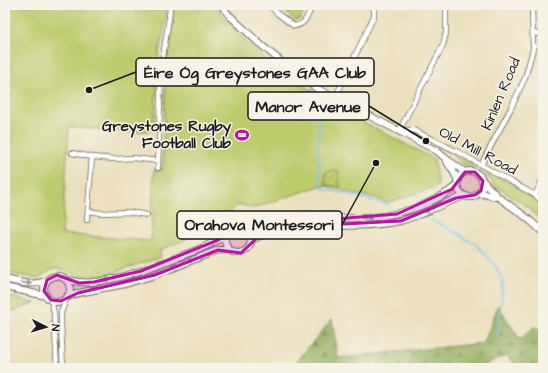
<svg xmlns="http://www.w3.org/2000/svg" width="548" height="373" viewBox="0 0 548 373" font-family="'Architects Daughter',sans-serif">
<defs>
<pattern id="forest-firs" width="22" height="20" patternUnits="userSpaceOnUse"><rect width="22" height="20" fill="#96af60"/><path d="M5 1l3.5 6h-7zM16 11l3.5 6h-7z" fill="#7a8e4e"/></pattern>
<pattern id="garden-furrows" width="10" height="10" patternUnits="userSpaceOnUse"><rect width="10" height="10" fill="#becb6d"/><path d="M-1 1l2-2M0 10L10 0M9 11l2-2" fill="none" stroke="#a3ae5e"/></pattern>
</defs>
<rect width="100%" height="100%" fill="#f7f3e8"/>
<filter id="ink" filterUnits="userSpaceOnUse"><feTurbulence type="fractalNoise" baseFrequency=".025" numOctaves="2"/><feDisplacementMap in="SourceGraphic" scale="8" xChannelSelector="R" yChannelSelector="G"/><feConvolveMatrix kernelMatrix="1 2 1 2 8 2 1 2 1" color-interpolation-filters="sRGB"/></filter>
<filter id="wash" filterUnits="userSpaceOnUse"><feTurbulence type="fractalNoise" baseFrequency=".012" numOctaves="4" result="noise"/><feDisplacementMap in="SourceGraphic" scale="16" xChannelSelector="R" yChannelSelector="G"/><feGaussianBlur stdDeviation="0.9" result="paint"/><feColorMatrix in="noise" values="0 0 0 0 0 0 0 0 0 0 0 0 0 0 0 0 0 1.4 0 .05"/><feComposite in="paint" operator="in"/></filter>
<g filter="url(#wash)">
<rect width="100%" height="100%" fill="#ebe0be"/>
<g fill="#becb6d" stroke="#6d7444">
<polygon points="5,5 165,5 167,15 159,53 154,130 135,132 69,127 62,234 151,241 154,170 162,170 166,67 173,14 173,5 215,5 237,33 273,66 314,92 319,99 434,159 438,186 387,203 376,198 355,194 323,185 271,202 255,208 241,205 234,207 227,222 160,250 161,257 105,275 78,276 61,269 53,269 38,278 18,275 5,272"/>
<polygon points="278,5 307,5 301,18 296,21"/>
<polygon points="418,134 431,139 530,194 543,203 543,222 525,205 494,185 483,169 478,166 462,164 449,151 417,135"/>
<polygon points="5,295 7,296 35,303 5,314"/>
</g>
<polygon fill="url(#forest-firs)" stroke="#59663e" points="498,305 520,340 533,327 543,330 543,368 516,368 507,355 488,363 484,368 295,368 293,366 332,319 338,358 484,343"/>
<polygon fill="url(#garden-furrows)" stroke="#6d7444" points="338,171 340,188 325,184 326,172"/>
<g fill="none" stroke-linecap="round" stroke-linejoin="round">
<g stroke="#7bbff2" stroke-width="1.5">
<polyline points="316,98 318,109 319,134 318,149 320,182 323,188 327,190 338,192 383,203 390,207"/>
<polyline points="431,220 442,225 462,236 467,240 475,243 493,263 499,273 503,283 498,338"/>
</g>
</g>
</g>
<g filter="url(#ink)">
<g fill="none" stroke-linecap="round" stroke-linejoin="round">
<defs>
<g id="street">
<path d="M269,5l9,9 16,12c12,-1 14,-11 18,-21"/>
<polyline points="446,5 446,33 443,45 399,131 413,130 434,140 458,152 481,165 535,195 543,202"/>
<polyline points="533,33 543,35"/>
<polyline points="335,98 374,16 374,5"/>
<polyline points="72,153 92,157 115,159 134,158 158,161"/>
<polyline points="481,165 511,108 525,78 533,49 532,5"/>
<polyline points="158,168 161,69 169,18 170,7 169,5"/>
<polyline points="535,195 543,179"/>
<polyline points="88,211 101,213 129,212 147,215"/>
<polyline points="87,220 92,157"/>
<polyline points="51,300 54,313 57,368"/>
<polyline points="63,368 61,325 61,313 66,299"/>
</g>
<g id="secondary">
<polyline points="221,5 229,15 260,44 289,68 316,88 437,151 445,158 465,172"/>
<polyline points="447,162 453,171 458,181"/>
<circle cx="470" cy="184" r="13"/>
<path d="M483,181c6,6 11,13 18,18 15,11 30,20 42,34"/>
<polyline points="478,194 484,194 496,197"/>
<circle cx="238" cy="240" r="13"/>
<path d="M245,228c21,-3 42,-8 64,-9 22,-2 45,1 67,-2 27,-3 61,-14 81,-32"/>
<path d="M252,240c11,-7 24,-9 37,-11 37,-6 74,0 110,-8 24,-5 44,-19 66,-25"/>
<circle cx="57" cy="289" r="13"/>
<path d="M5,279c13,3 29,8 42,1"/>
<path d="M67,280c9,2 18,3 27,2 24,-2 46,-11 68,-19 21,-8 47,-15 64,-29"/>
<polyline points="5,287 46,296"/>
<polyline points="68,297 78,293 125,284 155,275 218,250 229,250"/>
</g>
</defs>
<use href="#street" stroke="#646155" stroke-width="6"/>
<use href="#secondary" stroke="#646155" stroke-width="8"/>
<use href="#street" stroke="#fff" stroke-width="4.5"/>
<use href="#secondary" stroke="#fff" stroke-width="6"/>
</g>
<defs><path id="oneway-solid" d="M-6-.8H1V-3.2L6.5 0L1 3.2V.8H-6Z"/></defs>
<g fill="#999">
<use href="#oneway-solid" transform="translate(429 210) rotate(157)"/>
<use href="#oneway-solid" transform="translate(367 218) rotate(-3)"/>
<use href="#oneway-solid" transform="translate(192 260) rotate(160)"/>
<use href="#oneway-solid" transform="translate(105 280) rotate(-10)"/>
<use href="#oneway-solid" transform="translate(26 283) rotate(6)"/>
</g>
</g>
<path fill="#b5179e" fill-opacity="0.2" stroke="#b5179e" stroke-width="3" stroke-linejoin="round" d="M465,172h10l8,9 -2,10 -6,4 -19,3 -55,23 -95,5 -47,10 -18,17 -23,-3 -63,25 -77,18 -17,8 -10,-1 -7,-9 3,-11 10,-5 22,8 15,-1 47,-11 77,-31 18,-13 161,-13 55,-25z"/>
<defs>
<symbol id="stadium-bare" viewBox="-9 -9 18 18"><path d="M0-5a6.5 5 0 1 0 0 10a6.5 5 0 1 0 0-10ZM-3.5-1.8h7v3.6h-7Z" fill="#b5179e" stroke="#f7f3e8" stroke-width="2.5" paint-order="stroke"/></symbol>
</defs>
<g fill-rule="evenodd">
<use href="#stadium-bare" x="232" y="125" width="20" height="20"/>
</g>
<g text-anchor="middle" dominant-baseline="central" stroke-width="3" stroke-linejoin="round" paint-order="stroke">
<g font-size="15" fill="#1c1c1c" stroke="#f7f3e8">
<text transform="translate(501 94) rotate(-67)">Kinlen Road</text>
<text transform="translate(478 151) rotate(28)">Old Mill Road</text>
</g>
<g font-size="15" font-weight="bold" fill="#1c1c1c" stroke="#f7f3e8" text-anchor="end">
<text x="231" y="126">Greystones Rugby<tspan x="231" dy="17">Football Club</tspan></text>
</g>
</g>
<path fill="none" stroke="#1c1c1c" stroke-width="1.5" d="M89 90L136 72M426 141L369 106M376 163L342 225"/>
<g fill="#1c1c1c" stroke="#f7f3e8" stroke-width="1.5">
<circle cx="89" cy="90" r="4"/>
<circle cx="426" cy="141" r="4"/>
<circle cx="376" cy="163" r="4"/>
</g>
<g fill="#f7f3e8" stroke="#1c1c1c" stroke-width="1.5">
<rect x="136" y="58" width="238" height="28" rx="4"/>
<rect x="248" y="92" width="121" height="28" rx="4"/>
<rect x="177" y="211" width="165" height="28" rx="4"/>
</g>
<g font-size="16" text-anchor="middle" font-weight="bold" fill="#1c1c1c">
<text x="255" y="78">Éire Óg Greystones GAA Club</text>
<text x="308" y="112">Manor Avenue</text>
<text x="259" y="230">Orahova Montessori</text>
</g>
<rect width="548" height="373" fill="none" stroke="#f7f3e8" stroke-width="20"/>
<g transform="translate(46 327) rotate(95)" stroke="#f7f3e8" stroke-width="3" paint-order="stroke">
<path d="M0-3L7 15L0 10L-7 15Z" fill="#1c1c1c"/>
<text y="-6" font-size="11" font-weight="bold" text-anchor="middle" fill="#1c1c1c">N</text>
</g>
</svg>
